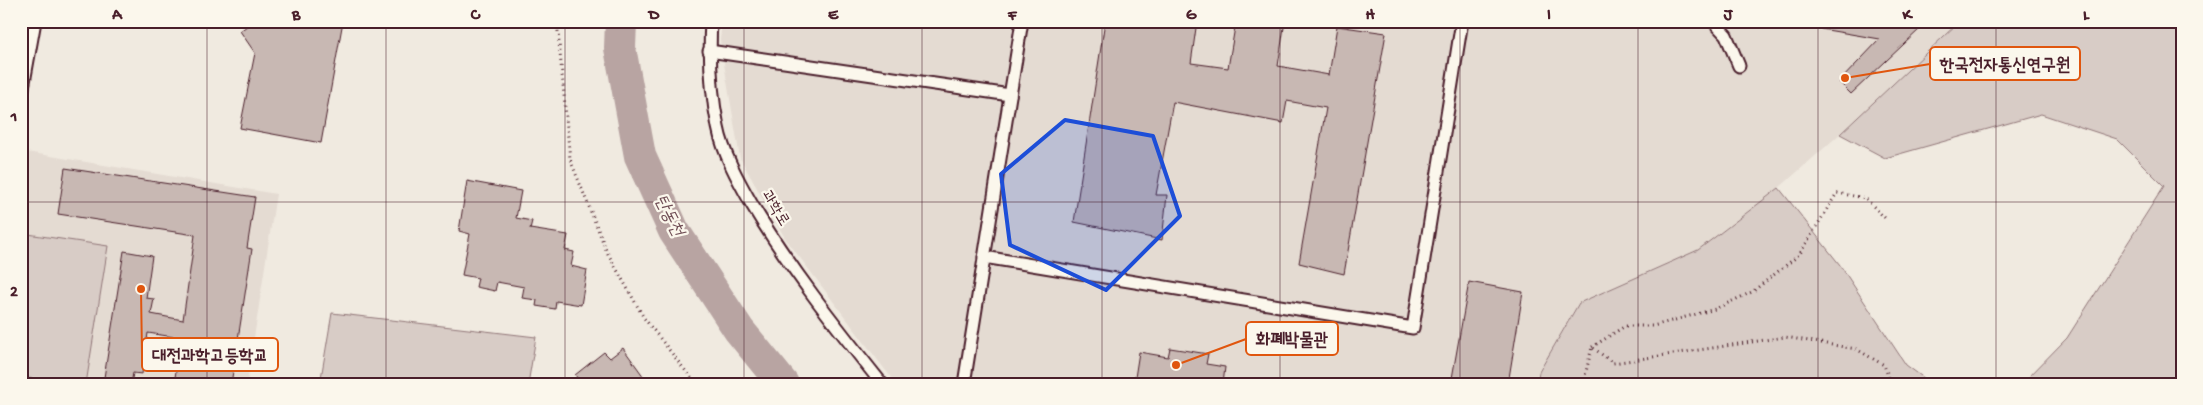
<svg xmlns="http://www.w3.org/2000/svg" width="2203" height="405" viewBox="0 0 2203 405" font-family="'Gochi Hand','Poor Story',sans-serif">
<rect width="100%" height="100%" fill="#f0eae0"/>
<filter id="ink" filterUnits="userSpaceOnUse"><feTurbulence type="fractalNoise" baseFrequency=".02" numOctaves="2"/><feDisplacementMap in="SourceGraphic" scale="10" xChannelSelector="R" yChannelSelector="G"/><feConvolveMatrix kernelMatrix="1 2 1 2 8 2 1 2 1" color-interpolation-filters="sRGB"/></filter>
<g filter="url(#ink)">
<g fill="#e4dbd2">
<polygon points="722,21 1960,21 1840,134 1779,188 1698,250 1579,303 1539,372 1537,384 896,384 785,238 740,158 720,40"/>
<polygon points="21,151 276,194 247,384 21,384"/>
</g>
<g fill="#d8ccc6" stroke="#917678">
<polygon points="1960,21 2182,21 2182,384 2022,384 2067,338 2164,186 2117,139 2041,114 1885,158 1840,134"/>
<polygon points="1779,188 1840,265 1906,365 1932,384 1537,384 1539,372 1579,303 1698,250"/>
<polygon points="21,233 108,246 86,384 72,384 21,377"/>
<polygon points="332,313 536,337 528,384 465,382 465,384 320,384"/>
</g>
<g fill="none" stroke-linecap="round" stroke-linejoin="round">
<polyline stroke="#b8a4a2" stroke-width="32" points="621,21 620,48 640,156 674,231 739,330 783,384"/>
</g>
<g fill="#c8b8b3" stroke="#4a1f2b">
<polygon points="254,21 343,21 321,143 240,128 255,53 240,31"/>
<polygon points="1105,21 1197,21 1191,63 1228,68 1236,21 1285,21 1278,66 1329,75 1337,26 1386,33 1344,274 1299,263 1326,108 1287,101 1283,123 1173,102 1156,195 1167,195 1162,240 1074,222"/>
<polygon points="1822,21 1915,21 1921,28 1851,94 1839,82 1880,39 1821,29"/>
<polygon points="65,168 255,197 247,248 252,249 231,384 174,384 181,338 148,333 142,374 133,373 131,384 103,384 124,251 152,256 146,298 154,299 151,314 183,320 195,235 58,214"/>
<polygon points="467,181 521,191 516,218 532,221 530,229 568,235 565,250 574,252 571,266 587,270 581,305 556,301 555,309 536,306 537,300 522,298 524,287 497,282 495,291 476,287 478,278 462,275 470,234 459,231"/>
<polygon points="1469,282 1523,292 1508,384 1451,384"/>
<polygon points="623,348 649,384 582,384 575,375 604,352 610,358"/>
<polygon points="1170,348 1208,354 1206,364 1225,367 1223,384 1134,384 1139,352 1168,357"/>
</g>
<g fill="none" stroke-linecap="round" stroke-linejoin="round">
<defs>
<g id="service">
<path d="M711,21c-2,35 0,71 7,106 5,26 20,53 33,76 38,64 84,122 131,181"/>
<polyline points="1713,21 1726,35 1739,66"/>
<polyline points="709,51 1010,95"/>
<polyline points="21,99 35,21"/>
<polyline points="984,257 1413,328 1462,21"/>
<polyline points="964,384 1022,21"/>
</g>
</defs>
<use href="#service" stroke="#4a1f2b" stroke-width="15"/>
<g stroke="#4a1f2b" stroke-width="3" stroke-dasharray="1 4" stroke-linecap="butt">
<polyline points="557,21 570,159 607,252 644,318 696,384"/>
<polyline points="679,21 698,22"/>
<polyline points="557,22 646,21"/>
<polyline points="1592,347 1625,326 1653,326 1715,309 1752,292 1799,255 1837,193 1865,198 1887,220"/>
<polyline points="1583,384 1592,347 1613,363 1785,337 1856,349 1884,365 1891,384"/>
</g>
<use href="#service" stroke="#fbf7ec" stroke-width="11"/>
</g>
</g>
<path fill="#1d4ed8" fill-opacity="0.2" stroke="#1d4ed8" stroke-width="4" stroke-linejoin="round" d="M1065,120l88,16 27,80 -74,74 -96,-45 -9,-71z"/>
<path fill="none" stroke="#4a1f2b" stroke-width="1" stroke-opacity="0.55" d="M207,21v363M386,21v363M565,21v363M744,21v363M922,21v363M1102,21v363M1280,21v363M1460,21v363M1638,21v363M1818,21v363M1996,21v363M21,202h2161"/>
<g text-anchor="middle" dominant-baseline="central" stroke-width="4.5" stroke-linejoin="round" paint-order="stroke">
<g font-size="16" fill="#4a1f2b" stroke="#fbf7ec">
<text transform="translate(774 209) rotate(59)">과학로</text>
</g>
<g font-size="18" font-style="italic" fill="#704e55" stroke="#fbf7ec">
<text transform="translate(668 216) rotate(63)">탄동천</text>
</g>
</g>
<path fill="none" stroke="#e0560e" stroke-width="2" d="M1845 78L1930 64M1176 365L1246 339M141 289L142 355"/>
<g fill="#e0560e" stroke="#fbf7ec" stroke-width="2">
<circle cx="1845" cy="78" r="5"/>
<circle cx="1176" cy="365" r="5"/>
<circle cx="141" cy="289" r="5"/>
</g>
<g fill="#fbf7ec" stroke="#e0560e" stroke-width="2">
<rect x="1930" y="47" width="150" height="33" rx="5"/>
<rect x="1246" y="322" width="92" height="33" rx="5"/>
<rect x="142" y="338" width="136" height="33" rx="5"/>
</g>
<g font-size="18" text-anchor="middle" font-weight="bold" fill="#4a1f2b">
<text x="2005" y="70">한국전자통신연구원</text>
<text x="1292" y="345">화폐박물관</text>
<text x="210" y="361">대전과학고등학교</text>
</g>
<rect width="2203" height="405" fill="none" stroke="#fbf7ec" stroke-width="55"/>
<rect x="28" y="28" width="2148" height="350" fill="none" stroke="#4a1f2b" stroke-width="2"/>
<g font-size="16" text-anchor="middle" font-weight="bold" fill="#4a1f2b">
<text x="117" y="19">A</text>
<text x="296" y="19">B</text>
<text x="475" y="19">C</text>
<text x="654" y="19">D</text>
<text x="833" y="19">E</text>
<text x="1012" y="19">F</text>
<text x="1191" y="19">G</text>
<text x="1370" y="19">H</text>
<text x="1549" y="19">I</text>
<text x="1728" y="19">J</text>
<text x="1907" y="19">K</text>
<text x="2086" y="19">L</text>
<text x="14" y="121">1</text>
<text x="14" y="296">2</text>
</g>
</svg>
